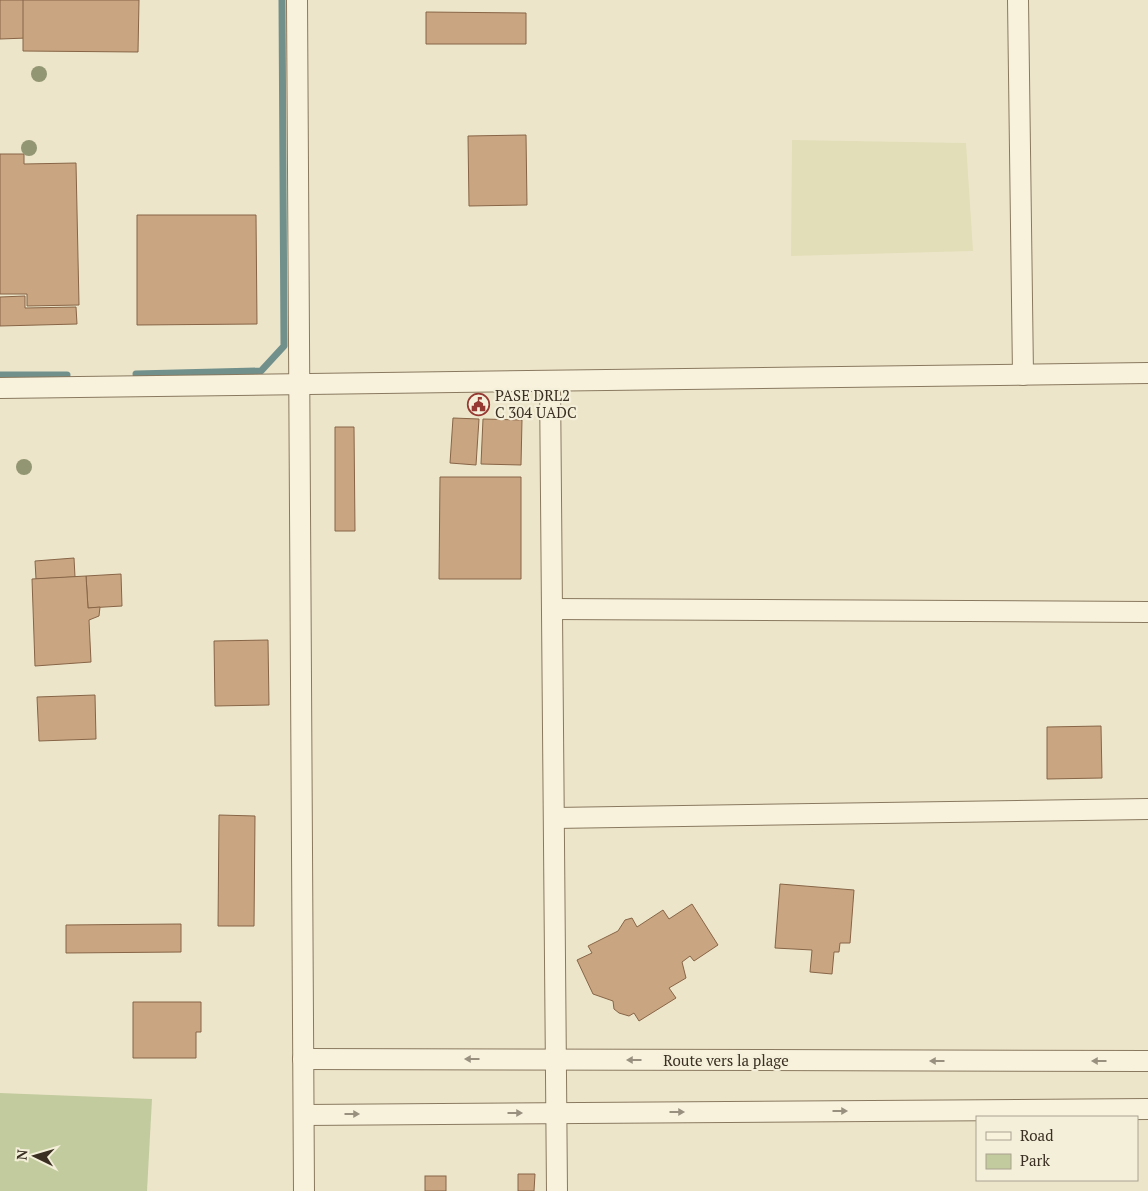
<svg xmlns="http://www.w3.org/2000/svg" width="1148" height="1191" viewBox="0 0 1148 1191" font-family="'PT Serif',serif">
<rect width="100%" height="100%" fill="#ede5ca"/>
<polygon fill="#e2deb8" points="792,140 966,143 973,251 791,256"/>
<polygon fill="#c2cb9e" points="0,1093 152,1099 147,1191 0,1191"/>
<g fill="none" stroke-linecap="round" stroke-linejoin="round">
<g stroke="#71908b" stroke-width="7">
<polyline points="136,374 261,371 284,346 282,0"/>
<polyline points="0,375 67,375"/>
</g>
</g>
<g fill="#c9a582" stroke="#876546">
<polygon points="0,0 26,0 27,38 0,39"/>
<polygon points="23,0 139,0 138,52 23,51"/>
<polygon points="426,12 526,13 526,44 426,44"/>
<polygon points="526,135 527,205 469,206 468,136"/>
<polygon points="0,154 24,154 24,164 76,163 79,305 27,306 27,294 0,294"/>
<polygon points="137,215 256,215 257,324 137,325"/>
<polygon points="25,296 25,308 76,307 77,324 0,326 0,297"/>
<polygon points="453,418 479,419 476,465 450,463"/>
<polygon points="483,419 522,420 521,465 481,464"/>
<polygon points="335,427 354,427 355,531 335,531"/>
<polygon points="440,477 521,477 521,579 439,579"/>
<polygon points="74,558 75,577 36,579 35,561"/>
<polygon points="121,574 122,606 88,608 86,576"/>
<polygon points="86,576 88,608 100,607 99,616 89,620 91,662 35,666 32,579"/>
<polygon points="268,640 269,705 215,706 214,641"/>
<polygon points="95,695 96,739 39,741 37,697"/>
<polygon points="1101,726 1102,778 1047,779 1047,727"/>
<polygon points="219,815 255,816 254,926 218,926"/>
<polygon points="780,884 854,890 850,943 840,943 839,952 834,952 832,974 810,972 812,950 775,948"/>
<polygon points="692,904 718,945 694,961 690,956 682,962 686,978 669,988 676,998 639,1021 634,1013 629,1016 619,1013 614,1009 613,1001 593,994 577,960 592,953 588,946 618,931 625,920 632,918 637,927 663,910 669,919"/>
<polygon points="181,924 181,952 66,953 66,925"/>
<polygon points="133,1002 201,1002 201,1032 196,1032 196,1058 133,1058"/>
<polygon points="518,1174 535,1174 534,1191 518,1191"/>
<rect x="425" y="1176" width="21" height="15"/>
</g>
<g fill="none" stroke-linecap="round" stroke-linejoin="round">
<defs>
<g id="minor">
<polyline points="297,0 304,1191"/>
<polyline points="1018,0 1023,375"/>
<polyline points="550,381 557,1191"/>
<polyline points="0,388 1148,373"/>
<polyline points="552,609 1148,612"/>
<polyline points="554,818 1148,809"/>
<polyline points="303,1059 1148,1061"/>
<polyline points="304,1115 1148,1109"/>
</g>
</defs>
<use href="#minor" stroke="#89795f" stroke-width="22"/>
<use href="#minor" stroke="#f8f2dd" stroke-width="20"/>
</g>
<g fill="#929672">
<circle cx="39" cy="74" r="8"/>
<circle cx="29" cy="148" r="8"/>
<circle cx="24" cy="467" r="8"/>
</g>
<defs><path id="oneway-solid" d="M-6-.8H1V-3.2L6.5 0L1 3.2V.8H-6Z" transform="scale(1.25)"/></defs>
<g fill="#999080">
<use href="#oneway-solid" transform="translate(472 1059) rotate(-180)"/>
<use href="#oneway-solid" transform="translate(634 1060) rotate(-180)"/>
<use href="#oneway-solid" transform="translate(937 1061) rotate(-180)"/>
<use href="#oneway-solid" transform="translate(1099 1061) rotate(-180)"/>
<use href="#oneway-solid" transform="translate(840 1111)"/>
<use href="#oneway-solid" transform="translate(677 1112)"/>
<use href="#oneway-solid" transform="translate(515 1113)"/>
<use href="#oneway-solid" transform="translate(352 1114)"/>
</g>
<defs>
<symbol id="civic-ring" viewBox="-11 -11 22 22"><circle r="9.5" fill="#f4efd9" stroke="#953932" stroke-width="1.5"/><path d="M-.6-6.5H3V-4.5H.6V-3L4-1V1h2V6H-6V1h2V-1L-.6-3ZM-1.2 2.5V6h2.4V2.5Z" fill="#953932"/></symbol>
</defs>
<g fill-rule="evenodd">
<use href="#civic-ring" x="466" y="392" width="25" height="25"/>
</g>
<g text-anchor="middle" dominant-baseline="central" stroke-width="4.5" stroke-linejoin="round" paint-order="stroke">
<g font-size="15" fill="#3a2f22" stroke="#f4efd9" text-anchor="start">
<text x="495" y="395">PASE DRL2<tspan x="495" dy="17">C 304 UADC</tspan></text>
</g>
<g font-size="15" fill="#3a2f22" stroke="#f4efd9">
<text x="726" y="1060">Route vers la plage</text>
</g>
</g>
<rect x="976" y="1116" width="162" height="65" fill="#f4efd9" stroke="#aaa290"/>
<rect x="986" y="1132" width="25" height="8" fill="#f8f2dd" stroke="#aaa290"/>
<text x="1020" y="1141" font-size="15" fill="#3a2f22">Road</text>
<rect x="986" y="1154" width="25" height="15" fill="#c2cb9e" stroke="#aaa290"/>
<text x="1020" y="1166" font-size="15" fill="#3a2f22">Park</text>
<g transform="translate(35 1156) rotate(275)" stroke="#f4efd9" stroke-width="4" paint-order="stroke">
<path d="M0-4L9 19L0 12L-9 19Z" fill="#3a2f22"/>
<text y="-8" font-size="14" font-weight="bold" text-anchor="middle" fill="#3a2f22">N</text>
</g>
</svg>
